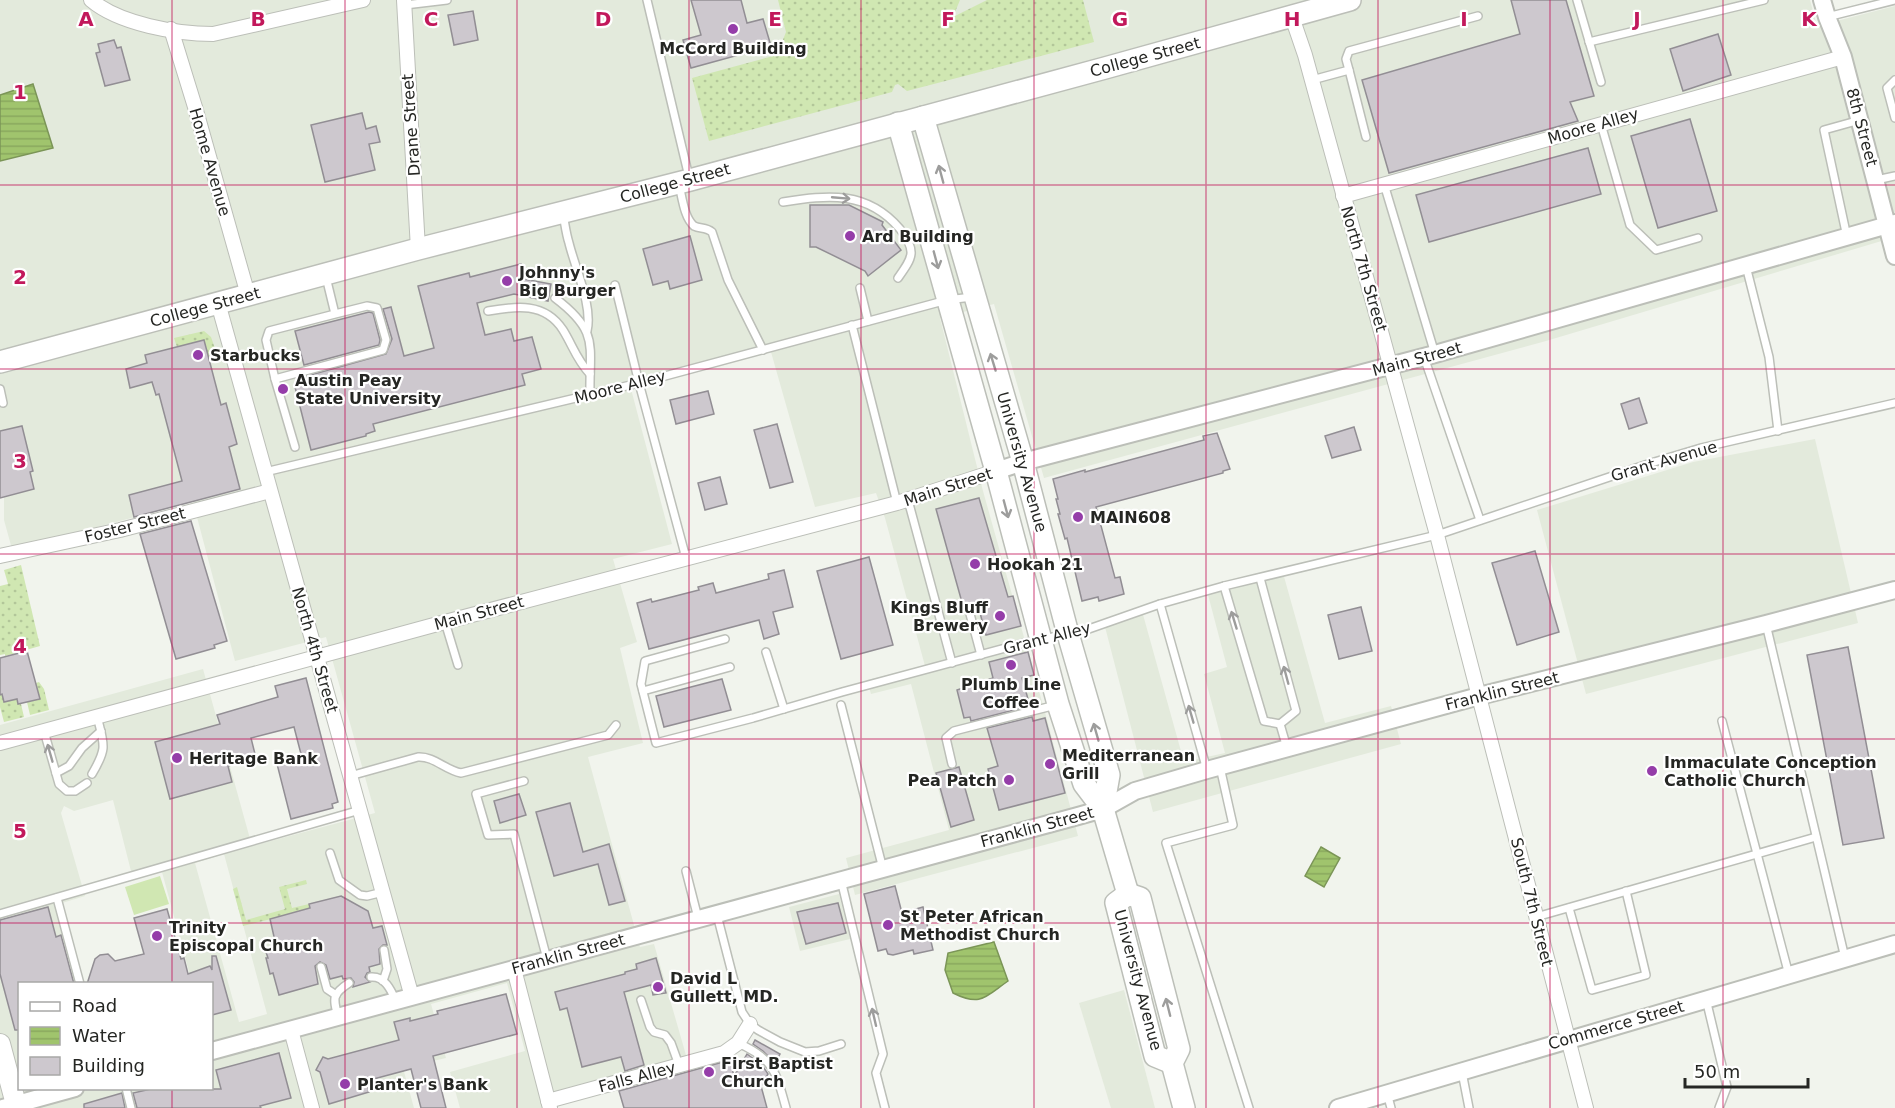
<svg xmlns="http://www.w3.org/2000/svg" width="1895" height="1108" viewBox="0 0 1895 1108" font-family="'DejaVu Sans',sans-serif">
<defs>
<pattern id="grass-dots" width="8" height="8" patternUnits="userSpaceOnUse" patternTransform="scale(1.5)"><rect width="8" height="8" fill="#d0e7b2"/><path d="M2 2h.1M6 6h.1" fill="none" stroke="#b2c699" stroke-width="1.8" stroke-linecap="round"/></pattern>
<pattern id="water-rules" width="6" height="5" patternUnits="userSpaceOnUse" patternTransform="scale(1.5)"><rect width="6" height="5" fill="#a0c46d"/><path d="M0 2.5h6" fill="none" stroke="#8aa85e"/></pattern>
</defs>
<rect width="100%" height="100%" fill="#f1f4ed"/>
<g fill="#e3eadc" fill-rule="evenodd">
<path d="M0,0h1810l7,26 78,-20v231l-349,104 -502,137 -50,-174 -54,14 43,173 63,225 32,120 -223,59 -9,-37 103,-28 -38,-146 -40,10 -4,-14 58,-14 -40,-148 -9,-25 -61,14 -44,-155 -140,37 41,155 -59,15 24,83 -17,6 23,95 -55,14 52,190 14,-3 36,125 -134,36v3h-96l-10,-36 75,-21 -18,-68 -76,21 15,54 -43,10 11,40h-414v-383l203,-56 49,177 123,-33 -49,-176 -91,24 -42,-159 -181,47 -8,-29v-27l-4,-17zM113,800l20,79 29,-7 30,111 20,1v104h-192v-104l64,-1 -22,-80 23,-7 -24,-83 3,-7 10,5zM224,854l43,160 -28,8 -44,-159z"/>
<polygon points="1815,439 1858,623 1586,694 1537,510 1693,462"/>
<polygon points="1283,573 1325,723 1391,706 1401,744 1153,812 1104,623 1142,611 1184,762 1225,753 1204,674 1227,667 1207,591"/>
<polygon points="839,894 850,939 800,951 789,907"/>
<polygon points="1124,990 1155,1108 1111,1108 1079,1003"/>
</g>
<g fill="url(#grass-dots)">
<polygon points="778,0 960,0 953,17 987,0 1083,0 1094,42 907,91 898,84 895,85 892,92 709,141 692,78 777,55 786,32"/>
<polygon points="204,331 211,337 218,357 209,360 204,340 177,347 174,338"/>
<polygon points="21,565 40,646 5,656 5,654 0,655 0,586 8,584 4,570"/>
<polygon points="39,682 44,689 49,710 30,715 27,702 40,699 36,683"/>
<polygon points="2,694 5,702 17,699 18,704 21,704 24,717 4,722 0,707 0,695"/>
<polygon points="306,880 307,884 287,889 292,908 309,904 319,943 287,915 243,926 233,889 237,887 246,920 285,909 279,887"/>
</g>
<polygon fill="#d0e7b2" points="160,876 169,904 134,915 125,887"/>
<g fill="url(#water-rules)" stroke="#7b9557" stroke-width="1.5">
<polygon points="33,84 53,148 0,161 0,95"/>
<polygon points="1321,847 1340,858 1324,887 1305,876"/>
<path d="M994,942l14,39c-23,16 -27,26 -55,12l-8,-23 3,-17z"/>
</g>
<g fill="#cdc8ce" stroke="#928e94" stroke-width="1.5">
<polygon points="691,0 741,0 747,23 763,19 771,46 691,68 683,40 701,35"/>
<polygon points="1511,0 1566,0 1594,96 1570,102 1578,121 1389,173 1362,80 1520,34"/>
<polygon points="473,11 478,40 454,45 448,15"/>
<polygon points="1718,34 1731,75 1683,91 1670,49"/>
<polygon points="114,40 117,48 121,47 130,80 105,86 96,53 100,52 98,44"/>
<polygon points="362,113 366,129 376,126 380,142 369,144 375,170 325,182 311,125"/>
<polygon points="1690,119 1717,211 1658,228 1631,136"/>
<polygon points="1588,148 1601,194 1429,242 1416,195"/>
<polygon points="810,205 849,205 883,222 882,225 901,250 868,276 865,271 816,247 810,247"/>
<polygon points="690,236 702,280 670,289 668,281 653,285 643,249"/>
<polygon points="521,264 524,279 551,284 548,301 514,294 477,303 485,335 511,329 514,341 532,337 541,369 522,374 525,385 373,424 375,431 366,434 366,436 311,450 295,387 308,383 307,376 386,354 392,339 383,309 391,307 404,356 434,348 418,286 469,273 470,277"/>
<polygon points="369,312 373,313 380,340 379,345 304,365 295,331"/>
<polygon points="204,340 221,405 226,403 237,444 229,447 240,489 134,517 129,495 182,481 159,394 156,395 152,382 130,388 126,369 147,363 145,355"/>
<polygon points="708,391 714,414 676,424 670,400"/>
<polygon points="1639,398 1647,423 1629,429 1621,404"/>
<polygon points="777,424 793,482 770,488 754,430"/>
<polygon points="22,426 33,471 30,472 34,489 0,498 0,431"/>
<polygon points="1354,427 1361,450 1332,458 1325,436"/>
<polygon points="1217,433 1230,469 1223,471 1223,473 1096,507 1115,578 1120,577 1124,594 1099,601 1098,597 1082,601 1067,538 1065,539 1058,514 1060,514 1056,499 1058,499 1053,479 1085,470 1085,472 1204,440 1203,436"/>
<polygon points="720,477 727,504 705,510 698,483"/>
<polygon points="979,498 1008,597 1013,596 1021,626 986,635 977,602 963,606 936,509"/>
<polygon points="191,521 227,641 214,645 215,648 176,659 140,534"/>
<polygon points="1535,551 1559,632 1517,645 1492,563"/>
<polygon points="869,557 893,645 841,659 817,571"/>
<polygon points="784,570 793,607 773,612 779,634 764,639 759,620 649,649 637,603 651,599 652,602 699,590 698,587 713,583 716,593 769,579 768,574"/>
<polygon points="1361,607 1372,651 1339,659 1328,615"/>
<polygon points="1848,647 1884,838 1843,845 1807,655"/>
<polygon points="27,651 40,699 18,704 17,699 4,702 2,694 0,695 0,658"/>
<polygon points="1028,652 1034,675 1022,678 1030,706 971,721 970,717 964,718 957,690 993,678 989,662"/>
<polygon points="306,678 338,802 332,804 333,808 291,819 276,760 301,754 294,727 251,738 256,758 228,766 232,782 170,799 155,742 220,724 217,715 278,697 275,686"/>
<polygon points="722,679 731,710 664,727 656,696"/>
<polygon points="1032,717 1033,721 1045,718 1065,793 999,810 988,769 998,766 987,728"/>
<polygon points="959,767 974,820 951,827 936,773"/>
<polygon points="519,794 526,815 500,823 494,801"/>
<polygon points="570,803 583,852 609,844 625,901 609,905 598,864 554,876 536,812"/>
<polygon points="895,886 902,913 923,907 933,950 914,954 913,950 893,955 888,954 886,949 878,951 864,894"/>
<polygon points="341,896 368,911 373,928 382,926 387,945 383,945 379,949 380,964 369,967 370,972 367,973 365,977 370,982 353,987 354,982 351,978 343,979 342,976 330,979 326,965 320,962 315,966 318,984 279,995 273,973 270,974 266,958 268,958 266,952 277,950 270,919 310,908 309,904"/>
<polygon points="838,903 846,933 806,944 797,912"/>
<polygon points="48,907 56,937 61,935 74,984 20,984 20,1030 15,1030 0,974 0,920"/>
<polygon points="167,909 181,959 184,958 188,974 210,966 212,970 212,956 216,956 231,1010 212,1015 212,984 87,984 95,959 100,955 108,954 115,961 144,954 134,918"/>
<polygon points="656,958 666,993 653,995 651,985 624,992 644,1065 625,1071 621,1057 582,1067 567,1008 560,1010 555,992 625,974 625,972 637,969 636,964"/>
<polygon points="506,994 517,1034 433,1056 446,1108 421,1108 411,1069 366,1081 369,1092 329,1104 320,1072 316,1070 323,1057 328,1059 399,1040 394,1022 410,1018 410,1021 438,1014 437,1011"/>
<polygon points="755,1040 780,1054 775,1063 763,1051 753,1044"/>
<polygon points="279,1053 291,1098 260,1106 261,1108 137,1108 133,1093 151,1089 221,1089 216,1070"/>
<polygon points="747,1054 762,1065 768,1074 761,1086 767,1108 624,1108 619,1091 730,1060 734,1076"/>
<polygon points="122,1093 125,1108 84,1108 84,1104"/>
</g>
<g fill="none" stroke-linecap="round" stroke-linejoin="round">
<defs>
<g id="service">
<polyline points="647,0 689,177"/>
<polyline points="1577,0 1601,82"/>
<polyline points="405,5 447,0"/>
<polyline points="1827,17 1895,0"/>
<polyline points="1589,42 1764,0"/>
<polyline points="1349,70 1366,137"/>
<polyline points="1312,80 1349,70 1346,59 1349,51 1478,16"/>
<polyline points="1895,80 1887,88 1895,118"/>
<polyline points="1601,124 1630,225 1656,250 1698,238"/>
<polyline points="1876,180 1895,176"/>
<polyline points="1384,184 1435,354"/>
<path d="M679,185c3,11 5,33 15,41 6,3 12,1 18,6l16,48 35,70"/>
<path d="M783,202c45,-7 84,-12 117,27 17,22 13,28 -2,49"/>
<path d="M563,214c2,10 3,20 6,29 6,25 24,63 18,88"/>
<polyline points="1847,237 1824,130 1860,120"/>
<polyline points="1746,266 1769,357 1778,431"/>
<polyline points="326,277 335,314 269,331 266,340 275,379 383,350 386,340 377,308 367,306 335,314"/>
<polyline points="615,285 639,383 686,558"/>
<polyline points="860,288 868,321"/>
<path d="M555,298c45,34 34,47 35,97"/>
<path d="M488,311c28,-5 57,-9 75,19 10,16 13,29 27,44"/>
<polyline points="852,325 897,503"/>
<polyline points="1424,357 1480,520"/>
<polyline points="275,379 295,447"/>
<polyline points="0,389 3,403"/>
<polyline points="265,472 639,383 947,300 972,297"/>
<polyline points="908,500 952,663"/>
<polyline points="1260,578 1296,711 1280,724"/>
<polyline points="1224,586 1264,721 1280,724"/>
<polyline points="1160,604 1207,770"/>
<polyline points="970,614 981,655"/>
<polyline points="445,622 458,665"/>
<polyline points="1766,624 1845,958"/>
<polyline points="725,639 645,661 641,684 656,743 753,718 842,692 1028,642 1083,631 1160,604 1224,586 1437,535 1651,463 1701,448 1895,403"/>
<polyline points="766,652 784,709"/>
<polyline points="643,691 730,667"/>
<polyline points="841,705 883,869"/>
<polyline points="1722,721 1789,975"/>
<polyline points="1280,724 1287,748"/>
<polyline points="44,731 59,784 67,791 75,791 87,783"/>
<polyline points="952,764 946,738 954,731 1056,705"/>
<polyline points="1220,767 1233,825 1166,843 1249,1108"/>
<polyline points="56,773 69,766 82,748 101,731"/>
<path d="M92,774c16,-27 12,-29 5,-58"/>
<path d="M350,776l68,-19c16,-1 27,13 43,16l147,-38 8,-10"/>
<polyline points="524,781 476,794 488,835 514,834 547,959"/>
<polyline points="330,853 339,880 360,895 367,896 383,892"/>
<polyline points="686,871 698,918"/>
<polyline points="841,880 883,1054 876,1073 885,1108"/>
<polyline points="57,898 80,984"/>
<polyline points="1569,908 1592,990 1646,975 1626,891"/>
<polyline points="0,914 360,810"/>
<polyline points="717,915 742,1012 750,1024 758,1030 780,1042 805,1052 819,1051 841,1044"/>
<polyline points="1536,917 1816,837"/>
<polyline points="321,967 327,989 336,995"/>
<path d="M371,977c14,-1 20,13 25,24"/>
<polyline points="383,981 387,969 384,950"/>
<polyline points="1706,999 1727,1087 1719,1108"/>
<polyline points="641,1000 650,1027 654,1032 665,1035 671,1043 679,1065"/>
<path d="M338,1017c-5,-19 -6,-23 11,-34"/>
<path d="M738,1043c36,16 38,29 48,65"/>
<polyline points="1462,1072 1469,1108"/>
<polyline points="126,1088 131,1108"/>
<polyline points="1387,1093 1391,1108"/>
</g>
<g id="minor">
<path d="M91,0c28,24 86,34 122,34l150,-34"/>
<polyline points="404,0 418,249"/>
<polyline points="1292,17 1305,55 1437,535 1586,1108"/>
<polyline points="171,29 195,107 248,295"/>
<polyline points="1343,196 1843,57"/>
<polyline points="218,303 412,997"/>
<polyline points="0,556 120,530 270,491"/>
<polyline points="0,743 445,622 897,503 996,471"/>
<polyline points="514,969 550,1108"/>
<polyline points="291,1030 312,1108"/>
<polyline points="548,1101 724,1053 738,1043 750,1024"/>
</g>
<g id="tertiary">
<polyline points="1822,0 1827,17 1843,57 1895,256"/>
<polyline points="996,471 1023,462 1435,354 1895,223"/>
<polyline points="212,1051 1078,816 1103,809 1135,791 1207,770 1479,696 1766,624 1895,590"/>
<polyline points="3,1108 75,1088"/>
<polyline points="1338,1108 1895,944"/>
</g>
<polyline id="secondary" points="0,1044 17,1108"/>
<g id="primary">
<polyline points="923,117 1023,462 1068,634 1109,775 1103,809"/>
<polyline points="898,123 996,471 1058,704 1084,784 1103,809 1128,894"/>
<polyline points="0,362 418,249 690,180 1105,68 1350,0"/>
<polyline points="1128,894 1140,898 1179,1049 1172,1063 1184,1108"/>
<polyline points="1128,894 1116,903 1155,1056 1172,1063"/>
</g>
</defs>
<use href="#service" stroke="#bcbfb8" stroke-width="10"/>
<use href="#minor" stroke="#bcbfb8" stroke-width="16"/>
<use href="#tertiary" stroke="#bcbfb8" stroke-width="20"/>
<use href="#secondary" stroke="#bcbfb8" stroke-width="22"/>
<use href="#primary" stroke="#bcbfb8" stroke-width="24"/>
<use href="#service" stroke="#fff" stroke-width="7"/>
<use href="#minor" stroke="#fff" stroke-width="14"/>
<use href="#tertiary" stroke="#fff" stroke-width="16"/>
<use href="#secondary" stroke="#fff" stroke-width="20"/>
<use href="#primary" stroke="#fff" stroke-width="21"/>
</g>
<defs><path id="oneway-shaft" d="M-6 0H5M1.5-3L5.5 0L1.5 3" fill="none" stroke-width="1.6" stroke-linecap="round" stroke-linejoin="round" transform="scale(1.5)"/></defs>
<g stroke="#9d9d9c">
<use href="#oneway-shaft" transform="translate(941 174) rotate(-105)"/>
<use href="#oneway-shaft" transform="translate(841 198) rotate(5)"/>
<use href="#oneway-shaft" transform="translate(936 260) rotate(75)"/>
<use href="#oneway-shaft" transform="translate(993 362) rotate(-107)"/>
<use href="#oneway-shaft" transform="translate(1006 509) rotate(75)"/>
<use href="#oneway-shaft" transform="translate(1234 620) rotate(-107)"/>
<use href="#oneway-shaft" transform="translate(1286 675) rotate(-105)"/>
<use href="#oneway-shaft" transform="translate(1191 714) rotate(-106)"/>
<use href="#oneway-shaft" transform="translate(1096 732) rotate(-106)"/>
<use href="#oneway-shaft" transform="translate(50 753) rotate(-106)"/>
<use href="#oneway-shaft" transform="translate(1168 1007) rotate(-104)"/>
<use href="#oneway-shaft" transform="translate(874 1017) rotate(-103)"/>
</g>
<path fill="none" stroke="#c2185b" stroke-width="1.5" stroke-opacity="0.55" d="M172,0v984M345,0v1108M517,0v1108M689,0v1108M861,0v1108M1034,0v1108M1206,0v1108M1378,0v1108M1550,0v1108M1723,0v1108M0,185h1895M0,369h1895M0,554h1895M0,739h1895M0,923h1895M172,1088v20"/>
<g fill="#953da9" stroke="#fff" stroke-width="2">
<circle cx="733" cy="29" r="6"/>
<circle cx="850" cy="236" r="6"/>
<circle cx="507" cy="281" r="6"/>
<circle cx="198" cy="355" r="6"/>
<circle cx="283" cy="389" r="6"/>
<circle cx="1078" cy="517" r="6"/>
<circle cx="975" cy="564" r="6"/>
<circle cx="1000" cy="616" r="6"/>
<circle cx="1011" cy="665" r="6"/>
<circle cx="177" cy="758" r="6"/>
<circle cx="1050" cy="764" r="6"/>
<circle cx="1652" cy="771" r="6"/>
<circle cx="1009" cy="780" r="6"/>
<circle cx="888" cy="925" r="6"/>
<circle cx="157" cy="936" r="6"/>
<circle cx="658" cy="987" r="6"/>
<circle cx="709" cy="1072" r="6"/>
<circle cx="345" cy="1084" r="6"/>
</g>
<g text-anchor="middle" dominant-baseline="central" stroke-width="4.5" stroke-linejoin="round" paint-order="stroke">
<g font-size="16" font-weight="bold" fill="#252623" stroke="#fff" text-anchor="start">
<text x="733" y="48" text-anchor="middle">McCord Building</text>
<text x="862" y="236">Ard Building</text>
<text x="519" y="272">Johnny's<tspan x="519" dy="18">Big Burger</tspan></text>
<text x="210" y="355">Starbucks</text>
<text x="295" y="380">Austin Peay<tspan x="295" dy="18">State University</tspan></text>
<text x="1090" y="517">MAIN608</text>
<text x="987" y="564">Hookah 21</text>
<text x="988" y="607" text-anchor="end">Kings Bluff<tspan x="988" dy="18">Brewery</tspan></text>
<text x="1011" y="684" text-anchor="middle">Plumb Line<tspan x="1011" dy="18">Coffee</tspan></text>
<text x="1062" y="755">Mediterranean<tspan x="1062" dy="18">Grill</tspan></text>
<text x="189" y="758">Heritage Bank</text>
<text x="1664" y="762">Immaculate Conception<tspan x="1664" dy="18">Catholic Church</tspan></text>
<text x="997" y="780" text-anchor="end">Pea Patch</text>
<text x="900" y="916">St Peter African<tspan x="900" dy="18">Methodist Church</tspan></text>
<text x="169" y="927">Trinity<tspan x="169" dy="18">Episcopal Church</tspan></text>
<text x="670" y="978">David L<tspan x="670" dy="18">Gullett, MD.</tspan></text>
<text x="721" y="1063">First Baptist<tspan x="721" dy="18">Church</tspan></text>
<text x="357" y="1084">Planter's Bank</text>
</g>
<g font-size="16" fill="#252623" stroke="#fff">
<text transform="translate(1145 57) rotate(-15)">College Street</text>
<text transform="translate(411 125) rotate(-94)">Drane Street</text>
<text transform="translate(1593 126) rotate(-16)">Moore Alley</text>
<text transform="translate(1862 127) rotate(75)">8th Street</text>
<text transform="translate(210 162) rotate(74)">Home Avenue</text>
<text transform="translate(675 183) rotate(-15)">College Street</text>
<text transform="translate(1364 269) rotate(74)">North 7th Street</text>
<text transform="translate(205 307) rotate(-15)">College Street</text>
<text transform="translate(1417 359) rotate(-15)">Main Street</text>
<text transform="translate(620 387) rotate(-14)">Moore Alley</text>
<text transform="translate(1664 461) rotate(-16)">Grant Avenue</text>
<text transform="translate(1022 462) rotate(74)">University Avenue</text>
<text transform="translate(948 487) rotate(-18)">Main Street</text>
<text transform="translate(135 525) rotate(-14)">Foster Street</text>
<text transform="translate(479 613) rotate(-15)">Main Street</text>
<text transform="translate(1047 638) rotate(-14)">Grant Alley</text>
<text transform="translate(315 650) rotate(74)">North 4th Street</text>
<text transform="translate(1502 691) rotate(-14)">Franklin Street</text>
<text transform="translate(1037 827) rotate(-15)">Franklin Street</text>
<text transform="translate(1532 902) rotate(76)">South 7th Street</text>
<text transform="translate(568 954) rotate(-15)">Franklin Street</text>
<text transform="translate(1138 980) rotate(75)">University Avenue</text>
<text transform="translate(1616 1025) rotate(-16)">Commerce Street</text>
<text transform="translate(637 1077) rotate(-15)">Falls Alley</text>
</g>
</g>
<g font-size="20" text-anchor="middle" font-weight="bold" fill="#c2185b" stroke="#fff" stroke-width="4.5" stroke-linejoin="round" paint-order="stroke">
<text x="86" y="26">A</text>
<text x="258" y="26">B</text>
<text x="431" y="26">C</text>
<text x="603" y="26">D</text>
<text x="775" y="26">E</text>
<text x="948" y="26">F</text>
<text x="1120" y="26">G</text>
<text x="1292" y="26">H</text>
<text x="1464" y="26">I</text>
<text x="1637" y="26">J</text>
<text x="1809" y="26">K</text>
<text x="20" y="99">1</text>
<text x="20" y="284">2</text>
<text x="20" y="468">3</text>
<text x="20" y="653">4</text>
<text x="20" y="838">5</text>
</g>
<rect x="18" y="982" width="195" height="108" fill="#ffffff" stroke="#a8a8a7" stroke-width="1.5"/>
<rect x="30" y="1002" width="30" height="9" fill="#ffffff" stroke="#a8a8a7" stroke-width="1.5"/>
<text x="72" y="1012" font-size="18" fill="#252623">Road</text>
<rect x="30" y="1027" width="30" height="18" fill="url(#water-rules)" stroke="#a8a8a7" stroke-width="1.5"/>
<text x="72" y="1042" font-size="18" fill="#252623">Water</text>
<rect x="30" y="1057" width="30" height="18" fill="#cdc8ce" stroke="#a8a8a7" stroke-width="1.5"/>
<text x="72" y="1072" font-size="18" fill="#252623">Building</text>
<path d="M1685 1078v9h123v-9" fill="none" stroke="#252623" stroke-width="3"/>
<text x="1694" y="1078" font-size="18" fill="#252623" stroke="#ffffff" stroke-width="4.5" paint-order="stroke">50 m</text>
</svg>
